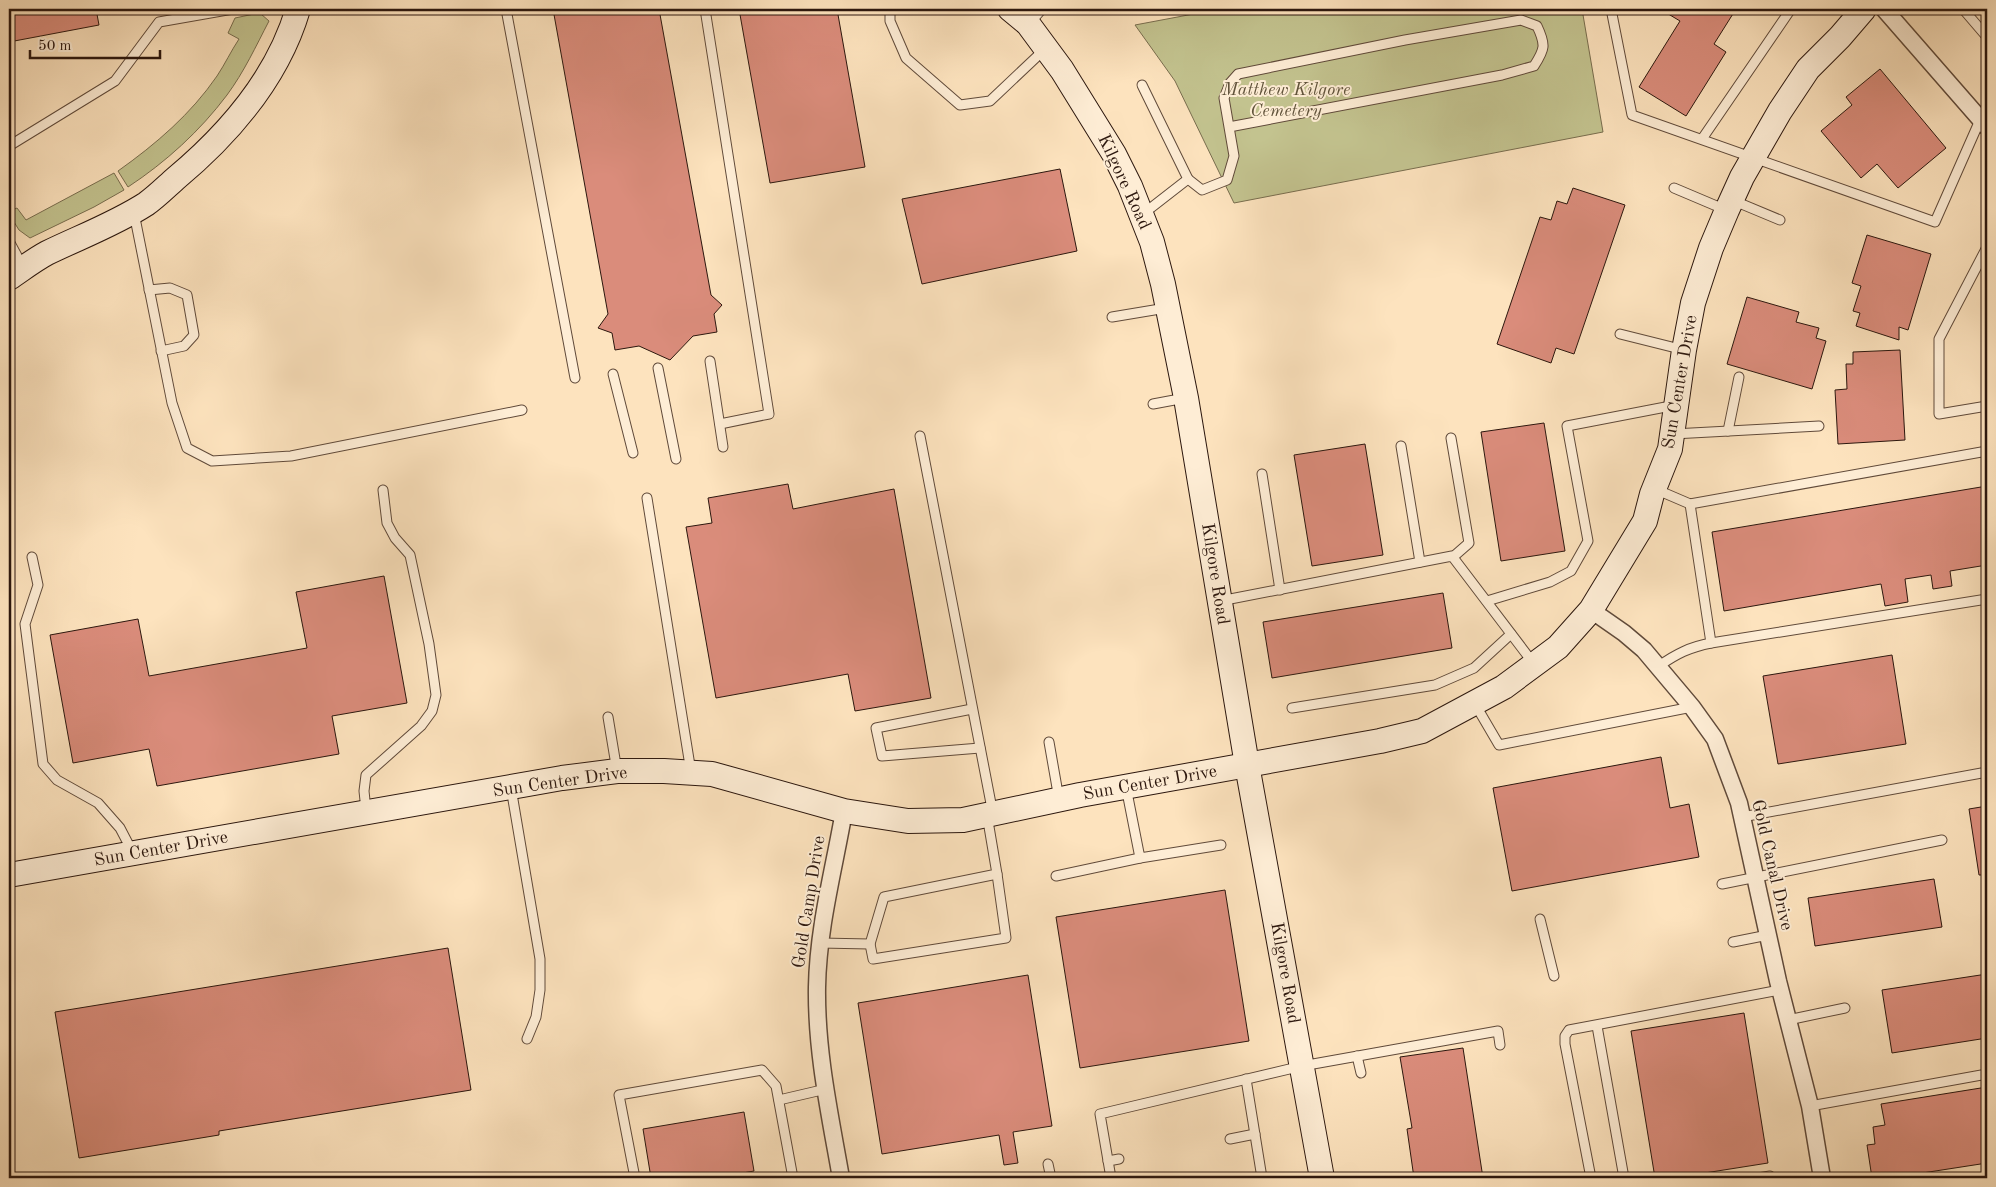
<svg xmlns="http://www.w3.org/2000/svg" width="1996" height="1187" viewBox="0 0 1996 1187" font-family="'Old Standard TT',serif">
<rect width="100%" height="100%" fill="#fde3be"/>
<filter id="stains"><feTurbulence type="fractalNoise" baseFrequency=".004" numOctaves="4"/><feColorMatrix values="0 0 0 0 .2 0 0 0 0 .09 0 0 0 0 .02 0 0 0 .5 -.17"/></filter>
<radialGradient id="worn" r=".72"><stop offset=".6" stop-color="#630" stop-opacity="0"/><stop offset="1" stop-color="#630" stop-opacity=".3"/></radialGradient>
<g fill="#c3c38f" stroke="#786d4e">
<polygon points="1220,9 1582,9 1603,132 1234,203 1175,81 1135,25"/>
<path d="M254,14h7l8,7c-13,25 -25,51 -42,74 -27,36 -61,67 -99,92l-10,-16c38,-27 73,-57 99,-95 8,-12 14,-25 22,-37l-11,-6 7,-15z"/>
<polygon points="114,173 124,190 94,207 30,238 19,230 9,214 9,211 17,208 26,220"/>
</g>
<g fill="#da8c7b" stroke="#2c170e">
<polygon points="9,9 96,9 99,25 9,42"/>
<polygon points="553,9 659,9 711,295 722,305 714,314 717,332 693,336 670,360 639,346 615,350 612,333 598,328 608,314"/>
<polygon points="739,9 837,9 865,167 770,183"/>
<polygon points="1660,9 1736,9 1714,44 1726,52 1686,116 1639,87 1680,21"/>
<polygon points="1880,69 1946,148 1898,188 1877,164 1861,178 1821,131 1852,105 1846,97"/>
<polygon points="1060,169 1077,251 922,284 902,199"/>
<polygon points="1573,188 1625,205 1574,354 1556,348 1551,363 1497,344 1540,217 1551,220 1557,201 1567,204"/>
<polygon points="1867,235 1931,254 1908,330 1899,327 1899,340 1856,326 1860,313 1853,311 1861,286 1852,283"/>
<polygon points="1747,297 1799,312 1796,322 1819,328 1816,338 1826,341 1812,389 1727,364"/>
<polygon points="1900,350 1905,440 1838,444 1835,390 1847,389 1846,364 1853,364 1853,352"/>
<polygon points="1544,423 1565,551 1501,561 1481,432"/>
<polygon points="1365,444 1383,555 1312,566 1294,455"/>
<polygon points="788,484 793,509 894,489 931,698 855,711 848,674 716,698 686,527 712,523 708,498"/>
<polygon points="1987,486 1987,565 1950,571 1952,586 1933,589 1931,575 1905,579 1908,602 1885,606 1881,584 1724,611 1712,532"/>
<polygon points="384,576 407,703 332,716 339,754 157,786 149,749 73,763 50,635 138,619 149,676 307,648 296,592"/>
<polygon points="1443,593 1452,648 1272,678 1263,622"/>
<polygon points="1892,655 1906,744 1778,764 1763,676"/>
<polygon points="1661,757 1670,808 1689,804 1699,857 1512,891 1493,788"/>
<polygon points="1987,806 1987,875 1979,875 1969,809"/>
<polygon points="1934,879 1942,927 1815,946 1808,898"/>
<polygon points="1225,890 1249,1041 1080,1068 1056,917"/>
<polygon points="448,948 471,1090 219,1131 219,1135 79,1158 55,1012"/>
<polygon points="1987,974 1987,1038 1892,1053 1882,990"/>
<polygon points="1028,975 1052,1126 1013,1132 1018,1163 1004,1165 999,1135 882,1154 858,1003"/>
<polygon points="1744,1013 1768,1163 1673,1178 1655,1178 1631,1031"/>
<polygon points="1463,1048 1483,1178 1414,1178 1407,1129 1412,1128 1400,1057"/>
<polygon points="1987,1087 1987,1163 1890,1178 1872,1178 1867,1145 1875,1144 1873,1127 1885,1125 1881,1104"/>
<polygon points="744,1112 754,1171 737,1174 738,1178 651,1178 643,1129"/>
</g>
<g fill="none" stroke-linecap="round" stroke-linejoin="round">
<defs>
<g id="lane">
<polyline points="506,9 575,378"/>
<polyline points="705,9 769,414 720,424"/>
<polyline points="890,9 890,21 906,58 960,105 990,101 1045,49"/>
<polyline points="1611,9 1632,115 1935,222 1980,120"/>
<polyline points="1963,9 1987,37"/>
<polyline points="1029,24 1042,9"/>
<polyline points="1142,85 1188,179 1143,214"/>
<polyline points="1702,139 1791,9"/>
<polyline points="9,146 115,81 159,22 233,9"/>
<path d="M1188,179l14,11 25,-10 7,-24 -10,-58 6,-15 8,-9 167,-34 116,-20 16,6c9,19 8,23 -3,40l-32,9 -273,52"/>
<polyline points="1674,188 1726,210"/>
<polyline points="1732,200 1780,220"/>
<polyline points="134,213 172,403 187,448 212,461 291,456 522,410"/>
<polyline points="9,241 23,267"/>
<polyline points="1987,247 1939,339 1939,414 1987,406"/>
<polyline points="149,290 170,288 187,295 194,335 184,346 161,351"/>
<polyline points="1112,317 1166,308"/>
<polyline points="1620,334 1684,350"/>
<polyline points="710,361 723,447"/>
<polyline points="658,368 676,459"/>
<polyline points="613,374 633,453"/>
<polyline points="1153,404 1185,398"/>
<polyline points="1728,431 1739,377"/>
<polyline points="1673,434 1819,426"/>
<polyline points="920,436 993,814"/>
<polyline points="1451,438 1469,543 1453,557"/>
<polyline points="1401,446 1420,562"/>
<polyline points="1262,474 1280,590"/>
<polyline points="1655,489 1690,504 1987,451"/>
<polyline points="647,498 691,772"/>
<polyline points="1690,504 1711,643"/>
<polyline points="32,557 38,585 25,624 43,764 57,780 98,803 120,828 132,851"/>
<polyline points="1220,601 1452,556 1534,664"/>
<polyline points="1487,601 1550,582 1571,571 1588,541 1567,426 1676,405"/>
<path d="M1659,666c17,-12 31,-19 52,-23l276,-44"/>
<polyline points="1475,704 1499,745 1692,707"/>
<polyline points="1292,708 1435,685 1474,668 1511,634"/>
<polyline points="972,709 876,728 882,756 980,748"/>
<polyline points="608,717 617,771"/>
<polyline points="1049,742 1059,799"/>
<polyline points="1126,787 1140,858 1221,845"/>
<polyline points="511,788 540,959 540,990 536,1017 527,1039"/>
<polyline points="366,810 364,791 366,775 421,726 432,711 436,695 429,644 410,555 395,538 387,523 383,490"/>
<polyline points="1742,817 1987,772"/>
<polyline points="1056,876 1140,858"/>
<polyline points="1722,884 1942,840"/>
<polyline points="1540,919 1554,976"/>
<polyline points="1733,942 1768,935"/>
<polyline points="820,943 870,944 884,897 997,874 987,815"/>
<polyline points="870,944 873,959 1006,938 997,874"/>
<polyline points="1788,1020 1845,1008"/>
<polyline points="1597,1026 1624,1178"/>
<polyline points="1357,1056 1361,1073"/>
<polyline points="1246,1079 1262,1178"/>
<polyline points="779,1100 826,1089"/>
<polyline points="1810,1106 1987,1074"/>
<polyline points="1230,1139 1255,1134"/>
<polyline points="1108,1161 1119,1159"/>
<polyline points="1048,1164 1051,1178"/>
<polyline points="635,1178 619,1095 762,1070 776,1086 793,1178"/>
<polyline points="1111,1178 1100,1114 1302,1066 1498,1031 1500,1045"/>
<polyline points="1591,1178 1565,1044 1565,1036 1569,1030 1780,990"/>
<polyline points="1758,1178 1770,1176"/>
</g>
<g id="street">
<polyline points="1884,9 1987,127"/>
<polyline points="1591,610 1624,633 1644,650 1692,707 1715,739 1739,803 1778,981 1810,1106 1822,1178"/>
<path d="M841,1178c-11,-63 -25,-126 -24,-191 1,-60 17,-118 27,-176"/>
</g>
<g id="secondary">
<polyline points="1010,9 1028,24 1062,70 1114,154 1130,186 1152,242 1163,284 1186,398 1247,765 1322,1178"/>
<path d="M9,278c12,-8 25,-18 38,-25 33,-16 68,-29 99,-49 10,-7 20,-17 29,-25 54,-45 103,-102 123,-170"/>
<polyline points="9,875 562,778 617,771 664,771 712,774 844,811 908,821 963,820 1080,795 1380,741 1422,731 1504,687 1558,647 1591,610 1645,521 1652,494 1670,449 1684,350 1693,303 1711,248 1727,210 1742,177 1780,111 1808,69 1840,37 1864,9"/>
</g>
</defs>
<use href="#lane" stroke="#604a3a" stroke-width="11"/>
<use href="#street" stroke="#604a3a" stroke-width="19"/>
<use href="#secondary" stroke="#2c170e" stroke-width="26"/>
<use href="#lane" stroke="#feedd5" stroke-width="9"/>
<use href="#street" stroke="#feedd5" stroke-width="16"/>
<use href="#secondary" stroke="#feedd5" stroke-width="24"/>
</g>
<g text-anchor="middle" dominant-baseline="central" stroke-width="4" stroke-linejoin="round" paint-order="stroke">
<g font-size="18" font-style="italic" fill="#61533b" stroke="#feedd5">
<text x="1286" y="90">Matthew Kilgore<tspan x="1286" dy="21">Cemetery</tspan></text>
</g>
<g font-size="18" fill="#2c170e" stroke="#feedd5">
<text transform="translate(1124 182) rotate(65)">Kilgore Road</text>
<text transform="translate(1680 382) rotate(-80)">Sun Center Drive</text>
<text transform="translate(1215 574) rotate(81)">Kilgore Road</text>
<text transform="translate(560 782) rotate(-8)">Sun Center Drive</text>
<text transform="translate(1150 783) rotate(-10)">Sun Center Drive</text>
<text transform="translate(161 849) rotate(-10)">Sun Center Drive</text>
<text transform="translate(1772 865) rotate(77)">Gold Canal Drive</text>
<text transform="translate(809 902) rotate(-81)">Gold Camp Drive</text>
<text transform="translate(1285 973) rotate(80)">Kilgore Road</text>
</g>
</g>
<rect width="1996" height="1187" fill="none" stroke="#fde3be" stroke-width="30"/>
<rect x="10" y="10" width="1976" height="1167" fill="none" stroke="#2c170e" stroke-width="2.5"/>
<rect x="15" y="15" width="1966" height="1157" fill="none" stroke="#2c170e"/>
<path d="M30 50v8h130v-8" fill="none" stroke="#2c170e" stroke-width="2.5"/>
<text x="38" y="50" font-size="15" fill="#2c170e" stroke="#feedd5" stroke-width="4" paint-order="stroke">50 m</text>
<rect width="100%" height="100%" filter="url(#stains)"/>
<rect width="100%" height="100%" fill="url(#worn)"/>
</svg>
